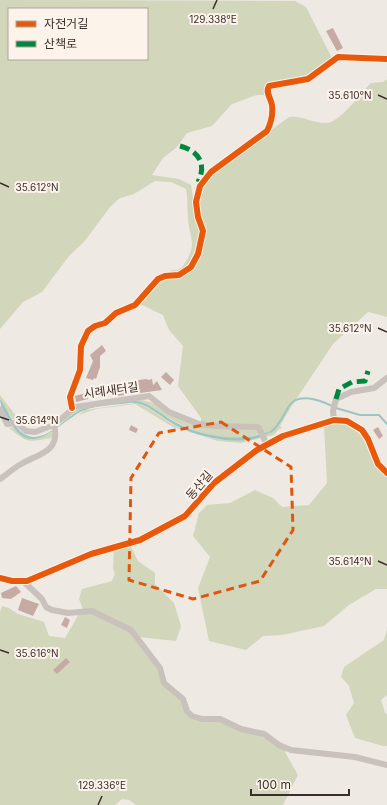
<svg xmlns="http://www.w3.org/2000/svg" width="387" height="805" viewBox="0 0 387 805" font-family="Inter,'Noto Sans KR',sans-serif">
<rect width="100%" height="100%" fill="#efe9e3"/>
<g fill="#d2d6bb" fill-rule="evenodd">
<path d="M0,0l295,1 11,6 26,51 -19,17 -43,9 -4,11h-9l-25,9 -20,22 -25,7 -10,14 -14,11 -11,17 27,4 12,6 4,25 6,19 -3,20 -6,13 -10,10 -12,1 2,-3c6,1 10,-2 13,-7 13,-20 4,-25 3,-45 -1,-10 0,-19 -2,-29l-15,-7 -16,-1 -21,13 -14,4 -10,9 -26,35 -15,14 -27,36 -19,10 -23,27zM9,9h138v50h-138z"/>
<path d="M387,79v238l-19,-5 -35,32 -42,63 -11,19 2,2 -3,1 -5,6 -8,2 -5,-8 -60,-7v-4l-23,-32 5,-40 -14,-16 -6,-15 -23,-11c18,-24 19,-24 48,-32l16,-37 -5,-19 -1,-21 10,-19 81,-59c13,-2 23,6 36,6 15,1 36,-31 46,-40l12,-1z"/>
<polygon points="0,395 17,417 13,420 0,399"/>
<path d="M140,400c17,1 28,15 44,20 24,9 45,7 70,8l3,1 2,5c-25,9 -60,1 -83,-12 -13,-6 -24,-17 -38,-20 -8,-2 -52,5 -60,9 -7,4 -13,10 -19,15l12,-13 6,-5z"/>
<path d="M135,403c14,3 25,14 37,21 25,14 61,21 88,13l1,1 -20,5 -23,-2 -45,-14 -38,-23 -39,5 -17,6 -20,15 26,-20z"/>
<path d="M342,423c29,8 23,37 45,53v113h-11l-27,16 -25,21 -42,9 -19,1 -17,14 -37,-9 -11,-53 12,-31 -17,-21 6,-23 8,-8 23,-2 25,-13 18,8 9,9 27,-2 18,-22 -3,-57z"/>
<path d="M13,427c12,14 24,12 39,5v6c-25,4 -23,6 -43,-10z"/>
<polygon points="131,547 138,561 155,573 155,584 174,603 181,626 176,641 138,637 83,610 79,599 82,589 112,581 115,574 113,568 114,550"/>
<path d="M2,606l7,2 9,6 26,8 5,14 16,2 14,-24 8,-2 44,19 19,25 11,20v7l19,14 6,16c38,8 67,17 100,37l-1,2 13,23 -15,30h-147l-7,-5 -7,-1 -7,6h-115v-193z"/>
<polygon points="387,629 387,695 381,700 385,713 387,714 387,746 383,746 355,738 346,715 354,703 349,686 341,677 344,667 384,640"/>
</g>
<path fill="#9cc5c3" d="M0,399c8,10 13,28 24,35 20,12 40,-16 56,-24 7,-4 48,-10 56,-9 13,2 24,12 35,19 29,17 71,24 102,10 -22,20 -75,8 -98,-5 -14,-7 -29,-24 -46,-22 -14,2 -31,2 -44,7 -23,8 -52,52 -74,13 -4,-7 -11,-16 -11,-24z"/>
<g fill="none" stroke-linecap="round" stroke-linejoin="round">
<g stroke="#9cc5c3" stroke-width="2">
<polyline points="336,408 360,415 379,415 387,424"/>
<path d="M271,432c9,-7 12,-17 18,-26 9,-14 31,-6 43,0"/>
</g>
</g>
<g fill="#c5aba3">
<polygon points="333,28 343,48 337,51 326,31"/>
<polygon points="102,345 106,351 100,356 100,367 96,379 94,378 93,380 86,378 93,361 90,355"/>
<polygon points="166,372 174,380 170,385 161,377"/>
<polygon points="147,379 148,380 152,379 153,385 157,381 162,390 140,393 138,380"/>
<polygon points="109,385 125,388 126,395 116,396 116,392 108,391"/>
<polygon points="86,393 88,399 76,402 75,396"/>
<polygon points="131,425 138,429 136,433 129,430"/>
<polygon points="378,427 383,436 379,439 373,430"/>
<polygon points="16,586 21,592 11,599 2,598 1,593"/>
<polygon points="22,598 39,604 33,616 18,610"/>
<polygon points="65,617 70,620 67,628 61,625"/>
<polygon points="66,658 70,662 57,674 53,670"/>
</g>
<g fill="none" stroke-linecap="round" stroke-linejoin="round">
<g stroke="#c9c1bb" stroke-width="6">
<path d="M72,408l-2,-11 10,-27 1,-24 7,-15 7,-5 10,-3 11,-10 19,-8 23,-26 7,-3 14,-1 12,-8 7,-13 5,-23 -5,-14 -2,-15 4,-16 11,-14 56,-41c4,-8 6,-18 5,-26 -1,-7 -7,-12 -3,-19l39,-7 30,-22 49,2"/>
<polyline points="0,409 7,424 17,423 26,431 35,432 54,425 75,407 149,396 169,412 199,424 216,426 257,427 259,428 267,445"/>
<polyline points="334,420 333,411 336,399 351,392 374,388 387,378"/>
<path d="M0,479c7,-5 14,-11 21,-15 17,-10 40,-12 33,-39"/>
<polyline points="0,578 12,581 27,581 91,554 140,540 185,516 214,483 257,450 283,436 334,420 347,421 362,430 368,439 378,464 387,473"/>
<polyline points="23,581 42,599 46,607 52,610 68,613 92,611 131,630 160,668 164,683 183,699 187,711 192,716 202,719 220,719 241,729 264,734 279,745 291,750 355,757 387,765"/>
</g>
<g stroke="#00873e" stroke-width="5" stroke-dasharray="10 5" stroke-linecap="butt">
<path d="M180,146c19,5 27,18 18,36"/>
<polyline points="336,399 339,389 352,382 365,381 368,371"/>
</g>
<defs>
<g id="cycleway">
<path d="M72,408l-2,-11 10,-27 1,-24 7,-15 7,-5 10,-3 11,-10 19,-8 23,-26 7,-3 14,-1 12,-8 7,-13 5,-23 -5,-14 -2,-15 4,-16 11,-14 56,-41c4,-8 6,-18 5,-26 -1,-7 -7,-12 -3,-19l39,-7 30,-22 49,2"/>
<polyline points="0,578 12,581 27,581 91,554 140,540 185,516 214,483 257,450 283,436 334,420 347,421 362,430 368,439 378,464 387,473"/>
</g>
</defs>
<use href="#cycleway" stroke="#fcf3eb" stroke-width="8"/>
<use href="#cycleway" stroke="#e8590c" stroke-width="6"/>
</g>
<path fill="none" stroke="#df570d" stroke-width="3" stroke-dasharray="8 5" stroke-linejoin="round" d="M221,422l70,45 2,63 -33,51 -67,18 -64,-19 2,-102 28,-45z"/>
<path fill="none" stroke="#3b2d29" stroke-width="1.5" d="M213,9l4,-9M378,95l9,4M0,183l9,4M378,328l9,4M0,417l9,3M378,561l9,4M0,650l9,3M98,805l4,-9"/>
<g text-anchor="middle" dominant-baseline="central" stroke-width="4" stroke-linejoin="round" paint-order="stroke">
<g font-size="12" fill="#3b2d29" stroke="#fcf3eb">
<text transform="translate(111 390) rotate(-8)">시례새터길</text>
<text transform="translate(199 485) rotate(-49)">동산길</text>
</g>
</g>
<g font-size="10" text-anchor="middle" fill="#3b2d29" stroke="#fcf3eb" stroke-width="4" stroke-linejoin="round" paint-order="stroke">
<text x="213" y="23">129.338°E</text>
<text x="350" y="99">35.610°N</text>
<text x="37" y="191">35.612°N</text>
<text x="350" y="332">35.612°N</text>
<text x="37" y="424">35.614°N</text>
<text x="350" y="565">35.614°N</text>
<text x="37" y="657">35.616°N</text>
<text x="102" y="789">129.336°E</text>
</g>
<rect x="8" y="8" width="140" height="52" fill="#fcf3eb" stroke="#afa49d"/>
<rect x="16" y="21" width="20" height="6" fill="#e8590c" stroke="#afa49d"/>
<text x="44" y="28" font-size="12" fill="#3b2d29">자전거길</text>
<rect x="16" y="41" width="20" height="6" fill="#00873e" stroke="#afa49d"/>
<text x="44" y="48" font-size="12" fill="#3b2d29">산책로</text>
<path d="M251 789v6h98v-6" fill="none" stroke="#3b2d29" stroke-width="2"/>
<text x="257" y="789" font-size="12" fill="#3b2d29" stroke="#fcf3eb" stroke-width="3" paint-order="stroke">100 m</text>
</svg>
